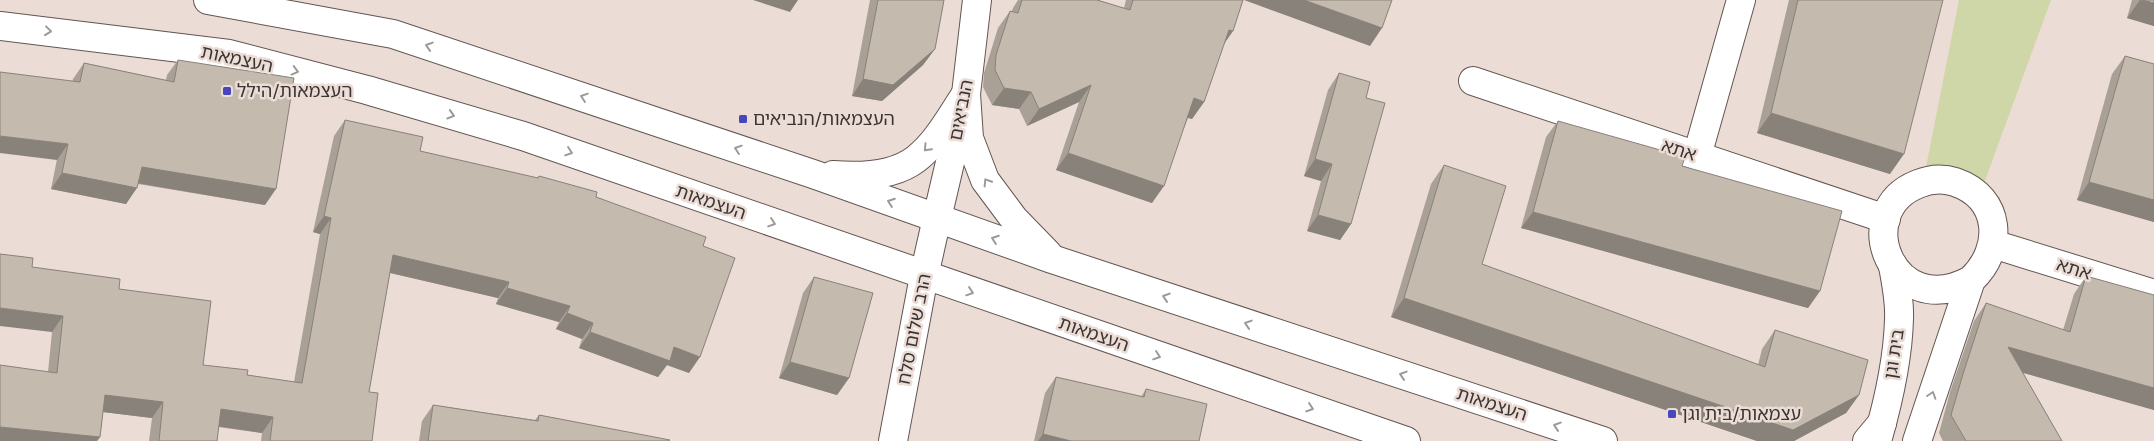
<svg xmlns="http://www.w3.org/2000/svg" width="2154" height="441" viewBox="0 0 2154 441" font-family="'DM Sans','Noto Sans Hebrew',sans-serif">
<rect width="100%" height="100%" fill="#ecdcd6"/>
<polygon fill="#cfd6a7" points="1959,0 2051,0 1982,189 1925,172"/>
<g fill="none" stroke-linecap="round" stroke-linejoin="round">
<defs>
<g id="minor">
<polyline points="1473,81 1886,219"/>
<polyline points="1697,156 1741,0"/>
<polyline points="1993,244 2154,294"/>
<polyline points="893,441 924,276 937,218"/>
<path d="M1877,441c11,-38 21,-82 22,-122 1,-18 -3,-36 -6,-53"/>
<path d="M1917,441l54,-161c33,-31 31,-82 -16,-98 -12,-4 -25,-3 -37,2 -69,27 -26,139 53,96"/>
</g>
<polyline id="tertiary" points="937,218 966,94 977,0"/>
<g id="primary">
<polyline points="208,0 393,34 813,174 1052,259 1603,441"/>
<polyline points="0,26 229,54 367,90 523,136 1406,441"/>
<polyline points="966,94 969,138 985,180 1014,219 1048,254"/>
<path d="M833,175c26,2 61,1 83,-16 21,-16 35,-43 50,-65"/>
<polyline points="1867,441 1882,423"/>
</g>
</defs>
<use href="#minor" stroke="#635550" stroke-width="30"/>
<use href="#tertiary" stroke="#635550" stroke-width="30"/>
<use href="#primary" stroke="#635550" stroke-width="30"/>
<use href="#minor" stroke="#fff" stroke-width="28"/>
<use href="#tertiary" stroke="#fff" stroke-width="28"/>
<use href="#primary" stroke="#fff" stroke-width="28"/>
</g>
<g fill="#a9a096">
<polygon points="870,0 944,0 935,49 923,65 882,101 852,96"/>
<polygon points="1018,0 1098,0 1124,8 1126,0 1243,0 1233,31 1223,45 1204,102 1192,119 1188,118 1152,203 1056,170 1079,102 1027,126 1019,109 992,105 983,87 984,73 998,28 1010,11 1012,11 1013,8"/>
<polygon points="1789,0 1943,0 1890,174 1757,133"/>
<polygon points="2132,0 2154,0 2154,26 2127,18"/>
<polygon points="2125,56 2154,64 2154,222 2077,200 2112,74"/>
<polygon points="178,60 265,205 138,184 126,204 51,189 73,79 84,63 166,80 167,75"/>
<polygon points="1339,73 1366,98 1351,224 1340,240 1307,231 1321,181 1304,176 1328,90"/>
<polygon points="345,120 420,151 537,178 539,176 596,197 703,246 689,373 667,365 658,377 579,348 582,339 556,329 559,322 496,304 498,298 390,273 369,392 372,441 261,441 262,433 218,427 217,441 149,441 152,418 103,412 100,437 97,441 0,441 48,372 52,332 32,267 119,289 203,365 247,375 294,382 320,234 313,232 334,136"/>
<polygon points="1558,121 1682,166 1820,291 1808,308 1521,228 1546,137"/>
<polygon points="1444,165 1482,264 1758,365 1762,349 1775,330 1859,395 1846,413 1794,441 1757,441 1391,317 1431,184"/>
<polygon points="2086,276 2154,295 2154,410 2023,373 2062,441 1943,441 1939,433 1950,392 1974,321 1986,303 2063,330 2074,294"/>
<polygon points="814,277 849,378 837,395 779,378 803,293"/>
<polygon points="1056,377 1141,397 1146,389 1199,441 1034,441 1045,393"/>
<polygon points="433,405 535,420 539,415 669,441 419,441 422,421"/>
</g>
<g fill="#89827a">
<polygon points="753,0 798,0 790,12"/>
<polygon points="1244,0 1304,0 1382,28 1370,46"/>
<polygon points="2140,0 2154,3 2154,26 2127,18"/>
<polygon points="1229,30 1233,31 1221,48"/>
<polygon points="935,49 923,65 882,101 852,96 863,79"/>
<polygon points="1091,85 1079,102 1027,126 1039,109"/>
<polygon points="1004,88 1031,92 1019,109 992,105"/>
<polygon points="1194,98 1204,102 1192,119 1182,116"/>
<polygon points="1771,113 1904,154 1890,174 1757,133"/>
<polygon points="0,136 68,144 57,160 0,153"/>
<polygon points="1068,153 1164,186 1152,203 1056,170"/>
<polygon points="1315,159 1332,164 1321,181 1304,176"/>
<polygon points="142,167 276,189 265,205 131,182"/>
<polygon points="62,173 137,188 126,204 51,189"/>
<polygon points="2089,182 2154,200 2154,222 2077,200"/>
<polygon points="1533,212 1820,291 1808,308 1521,228"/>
<polygon points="1318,215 1351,224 1340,240 1307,231"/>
<polygon points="324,216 331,218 320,234 313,232"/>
<polygon points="393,255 509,282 498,298 382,271"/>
<polygon points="507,288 570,306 559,322 496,304"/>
<polygon points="1404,298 1859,395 1846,413 1794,441 1757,441 1391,317"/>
<polygon points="0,308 63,316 52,332 0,326"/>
<polygon points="567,313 593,323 582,339 556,329"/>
<polygon points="590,332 674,347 700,357 689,373 667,365 658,377 579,348"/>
<polygon points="2008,347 2154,388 2154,410 1996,365"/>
<polygon points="790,362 849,378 837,395 779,378"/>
<polygon points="105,395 163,402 152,418 94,411"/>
<polygon points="221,409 273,417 262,433 209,425"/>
<polygon points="0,427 100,437 97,441 0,441"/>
<polygon points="1043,434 1071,441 1038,441"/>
</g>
<g fill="#c4baae" stroke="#89827a">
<polygon points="878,0 944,0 935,49 893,85 863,79"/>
<polygon points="1022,0 1097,0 1130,10 1133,0 1243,0 1233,31 1229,30 1204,102 1194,98 1164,186 1068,153 1091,85 1039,109 1031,92 1004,88 995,70 996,55 1010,11 1018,13"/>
<polygon points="1304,0 1392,0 1382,28"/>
<polygon points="1798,0 1943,0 1904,154 1771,113"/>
<polygon points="2142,0 2154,0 2154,3"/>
<polygon points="2125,56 2154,64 2154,200 2089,182"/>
<polygon points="178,60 294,78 276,189 142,167 137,188 62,173 68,144 0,136 0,72 80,82 84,63 174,82"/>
<polygon points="1339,73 1370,82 1366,98 1385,103 1351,224 1318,215 1332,164 1315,159"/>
<polygon points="345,120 423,137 420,151 538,178 539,176 597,192 596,197 706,237 703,246 735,258 700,357 674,347 670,361 590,332 593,323 567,313 570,306 507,288 509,282 393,255 369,392 378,393 372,441 270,441 273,417 221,409 217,441 159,441 163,402 105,395 100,437 0,427 0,365 57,373 63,316 0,308 0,254 33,258 32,267 120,279 119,289 211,301 203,365 248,370 247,375 302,383 331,218 324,216"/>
<polygon points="1558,121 1685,157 1682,166 1842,211 1820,291 1533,212"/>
<polygon points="1444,165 1506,186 1482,264 1765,367 1775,330 1868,360 1859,395 1793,430 1404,298"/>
<polygon points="2086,276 2154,295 2154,388 2008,347 2062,441 1966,441 1951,415 1963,374 1986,303 2070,332"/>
<polygon points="814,277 873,293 849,378 790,362"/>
<polygon points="1056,377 1144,397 1146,389 1207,404 1199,441 1071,441 1043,434"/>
<polygon points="433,405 538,421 539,415 670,440 669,441 428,441"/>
</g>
<defs><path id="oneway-chevron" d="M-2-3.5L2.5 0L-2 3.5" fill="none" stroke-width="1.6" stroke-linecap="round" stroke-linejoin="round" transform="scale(1.25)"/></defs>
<g stroke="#9c9a98">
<use href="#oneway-chevron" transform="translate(48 31) rotate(7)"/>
<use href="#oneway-chevron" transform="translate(429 46) rotate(-162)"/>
<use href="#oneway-chevron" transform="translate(295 71) rotate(15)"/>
<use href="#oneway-chevron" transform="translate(584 97) rotate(-161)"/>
<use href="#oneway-chevron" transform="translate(451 115) rotate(17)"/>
<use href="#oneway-chevron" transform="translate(927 148) rotate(133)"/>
<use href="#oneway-chevron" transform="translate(738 149) rotate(-161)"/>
<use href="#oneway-chevron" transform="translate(569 152) rotate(19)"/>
<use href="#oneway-chevron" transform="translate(987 182) rotate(-122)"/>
<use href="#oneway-chevron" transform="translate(891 202) rotate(-160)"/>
<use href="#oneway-chevron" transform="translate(772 223) rotate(19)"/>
<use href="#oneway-chevron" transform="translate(995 239) rotate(-160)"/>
<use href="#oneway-chevron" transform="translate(970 292) rotate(19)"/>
<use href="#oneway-chevron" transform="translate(1166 297) rotate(-162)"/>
<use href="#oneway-chevron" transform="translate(1248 324) rotate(-162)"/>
<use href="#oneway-chevron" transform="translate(1157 356) rotate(19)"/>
<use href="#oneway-chevron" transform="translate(1403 375) rotate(-162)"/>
<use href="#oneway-chevron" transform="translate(1932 395) rotate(-72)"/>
<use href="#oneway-chevron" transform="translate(1310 408) rotate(19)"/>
<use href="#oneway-chevron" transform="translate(1557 426) rotate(-162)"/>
</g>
<g fill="#4846bc" stroke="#ecdcd6" stroke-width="2">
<rect x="222" y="86" width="10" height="10" rx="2.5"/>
<rect x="738" y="114" width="10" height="10" rx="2.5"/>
<rect x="1667" y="409" width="10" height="10" rx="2.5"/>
</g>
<g text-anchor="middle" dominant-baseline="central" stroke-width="5" stroke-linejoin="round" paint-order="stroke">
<g font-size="18" fill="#3a3432" stroke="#ecdcd6">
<text transform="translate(237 59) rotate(12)">העצמאות</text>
<text transform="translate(961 110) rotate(-79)">הנביאים</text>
<text transform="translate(1679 150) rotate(18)">אתא</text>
<text transform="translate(711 202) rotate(19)">העצמאות</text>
<text transform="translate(2074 269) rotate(17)">אתא</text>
<text transform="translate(914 329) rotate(-79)">הרב שלום סלח</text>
<text transform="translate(1094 334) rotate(19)">העצמאות</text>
<text transform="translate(1894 354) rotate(-81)">בית וגן</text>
<text transform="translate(1492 404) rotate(18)">העצמאות</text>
</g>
<g font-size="18" fill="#3a3432" stroke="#ecdcd6" text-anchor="start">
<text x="237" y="91">העצמאות/הילל</text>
<text x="753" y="119">העצמאות/הנביאים</text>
<text x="1682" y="414">עצמאות/בית וגן</text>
</g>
</g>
</svg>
